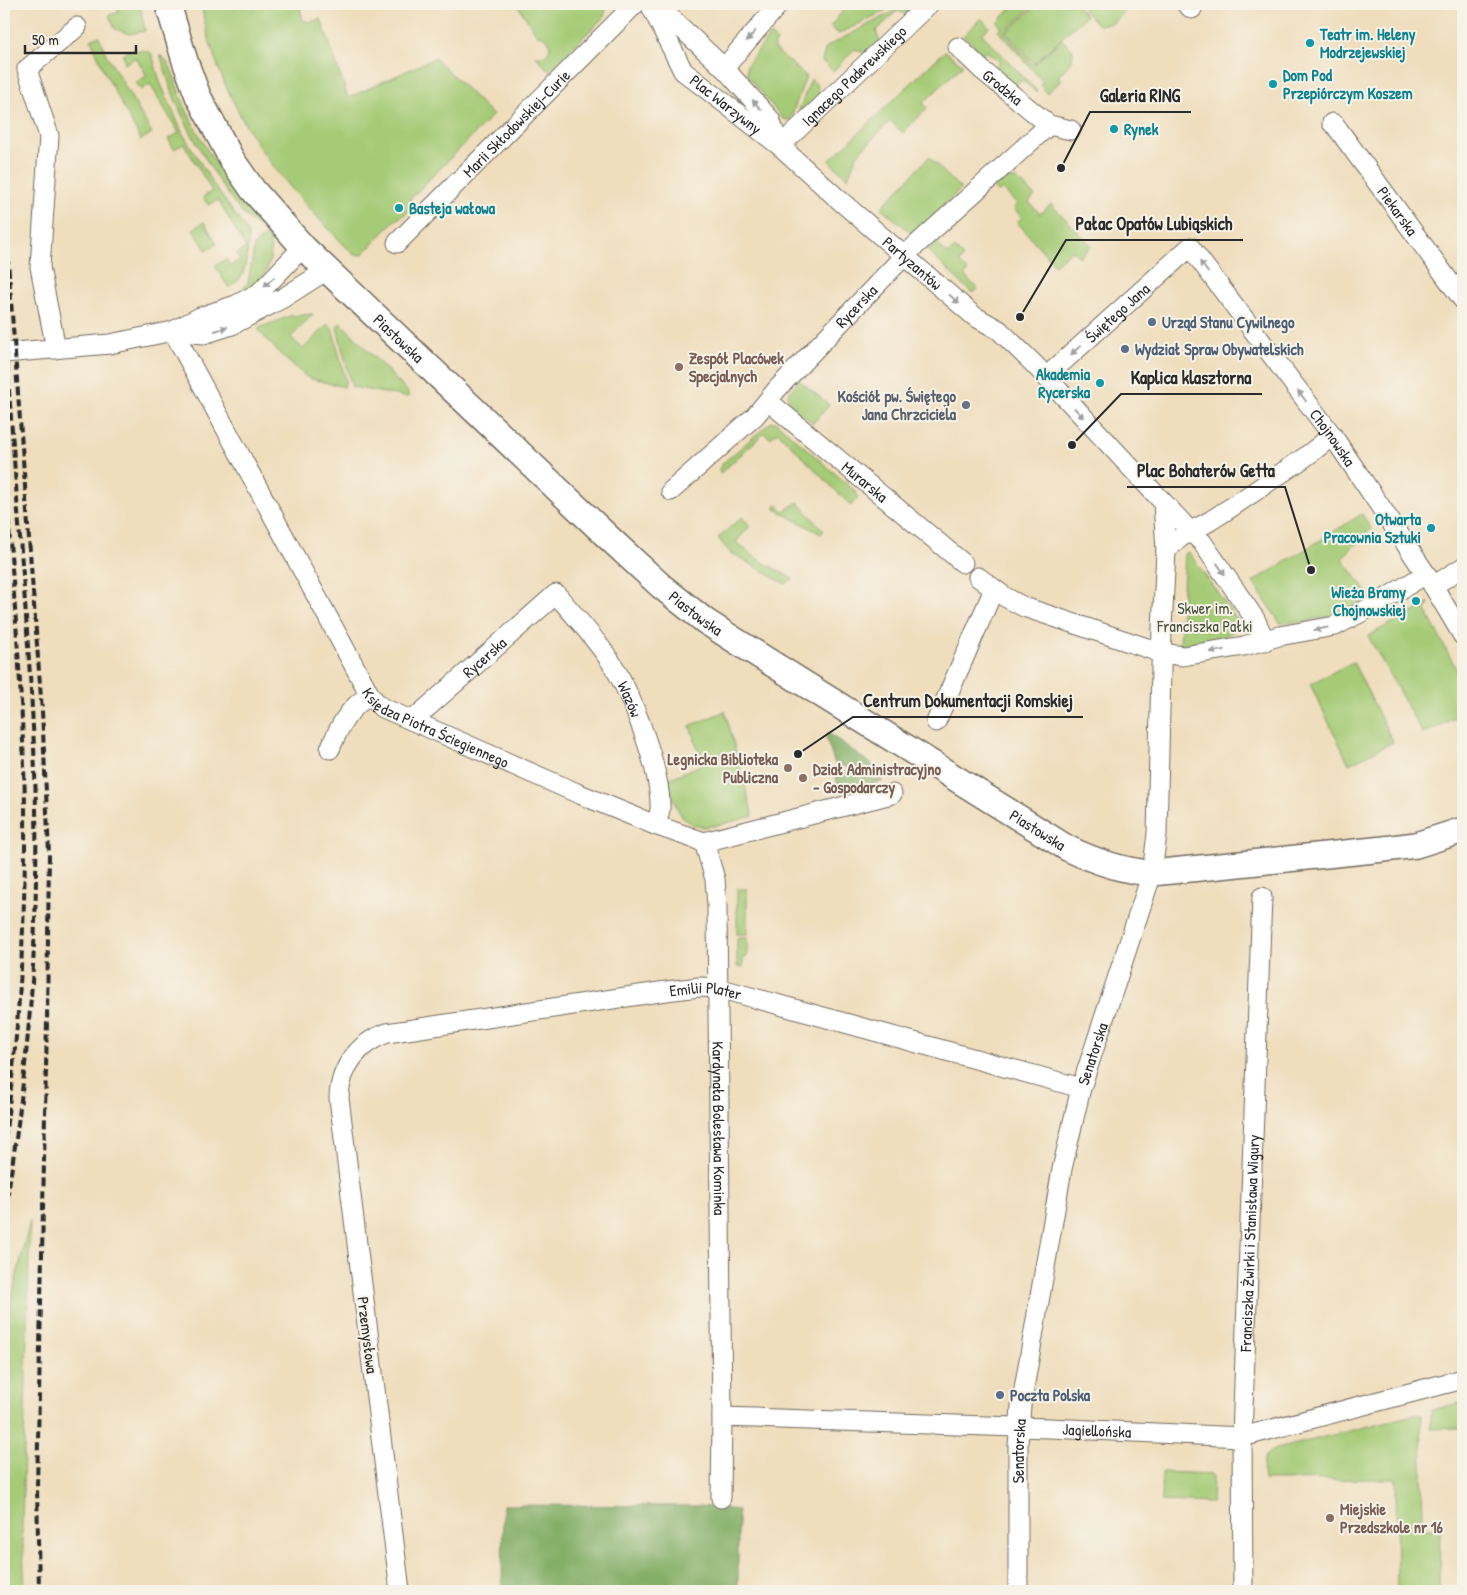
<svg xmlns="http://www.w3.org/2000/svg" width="1467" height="1595" viewBox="0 0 1467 1595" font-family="'Patrick Hand',sans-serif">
<rect width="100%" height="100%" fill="#f7f3e8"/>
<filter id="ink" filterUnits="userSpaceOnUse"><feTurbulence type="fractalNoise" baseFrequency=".02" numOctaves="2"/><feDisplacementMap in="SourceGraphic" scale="10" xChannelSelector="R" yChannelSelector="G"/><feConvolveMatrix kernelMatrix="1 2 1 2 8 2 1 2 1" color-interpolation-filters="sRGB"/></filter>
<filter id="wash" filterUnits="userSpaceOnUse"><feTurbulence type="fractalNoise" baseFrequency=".0096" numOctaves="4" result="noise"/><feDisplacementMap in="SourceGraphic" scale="20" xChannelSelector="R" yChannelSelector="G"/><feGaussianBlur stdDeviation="1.12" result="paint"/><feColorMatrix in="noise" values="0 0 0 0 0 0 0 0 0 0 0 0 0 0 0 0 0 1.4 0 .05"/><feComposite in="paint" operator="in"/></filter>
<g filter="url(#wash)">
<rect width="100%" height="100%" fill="#efddbb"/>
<g fill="#a5cb76" stroke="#687b50">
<polygon points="117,4 140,4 145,31 129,34 115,29 109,15 119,12"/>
<path d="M201,4h98l4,17h5l1,1 12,-3 27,79 87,-40 58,57 -82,83 -3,14 -14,9 -32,34 -9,-1c-26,-27 -52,-53 -75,-82 -38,-47 -67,-108 -77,-168z"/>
<path d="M517,4h90l-3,13 -55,54 -13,-15c18,2 19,-20 1,-21z"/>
<polygon points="845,4 898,4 839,34 830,27 847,6"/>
<polygon points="1016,4 1035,4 1004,32 1033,65 1062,39 1073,50 1072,61 1058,76 1062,80 1047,93 1040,85 1043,82 998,31 1002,28 997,22"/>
<polygon points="1038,4 1076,4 1086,16 1034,63 1006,32"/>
<polygon points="1089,4 1119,4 1126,10 1113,23 1098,25 1083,9"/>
<polygon points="902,7 908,11 909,15 897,11 876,31 880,42 868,55 855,49 833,71 822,61 825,50 828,46"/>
<polygon points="981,18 989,27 982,34 1037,91 1036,92 1022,80 1014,88 994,70 1000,62 986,51 979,59 972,51 976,46 963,36"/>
<polygon points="770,35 777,41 773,48 806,76 790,120 783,119 747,75 747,65"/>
<polygon points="99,36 106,54 152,133 141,140 104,71 91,39"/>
<path d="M129,50l18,1 5,3 8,28 23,52 32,53 32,44c3,9 -1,33 -4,43 -3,6 -9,10 -14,14l-14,-22 11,-7 4,7 10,-6 -4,-6 10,-6 -28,-48 -10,5 -5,-8 9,-6 -28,-47 -10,5 -6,-10 11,-6 -29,-49 -9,6 -5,-8 11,-6 -11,-19 -11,7 -2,-10z"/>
<polygon points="945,51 963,65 923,103 927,108 903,133 890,121 857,155 848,178 829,161"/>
<path d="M160,55c12,7 15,27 20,40 19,47 48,91 80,129l-2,2c-22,-8 -70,-96 -80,-120 -8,-17 -12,-35 -18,-51z"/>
<polygon points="811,79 818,86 819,100 804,115 799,110"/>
<polygon points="929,157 961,189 915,234 913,234 881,208"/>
<polygon points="1004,178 1017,179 1035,196 1029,202 1040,214 1051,204 1092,246 1079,257 1072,250 1055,265 1017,222 1022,218 1014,208 1017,204 1002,189 998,193 993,188"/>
<polygon points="204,222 217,244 206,250 193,229"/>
<path d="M267,234c8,15 3,38 -10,49 -4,5 -11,8 -17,12l1,-5 7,-7 7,-39z"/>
<polygon points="937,240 939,242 937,244 948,254 955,248 963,257 959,262 968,271 964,276 978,289 975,292 971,292 929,252 929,247"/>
<polygon points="313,314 291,337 303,349 327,325 330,325 332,327 346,381 344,387 308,378 284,358 259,331 259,328 290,316"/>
<polygon points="339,324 342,324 407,391 409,396 406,397 352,387 337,328"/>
<path d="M799,380l30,25 -16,18c-9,-7 -25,-16 -25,-29z"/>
<polygon points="771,422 776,422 856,492 858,497 851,506 778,432 770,438 764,433 720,474 719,469 723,463"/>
<polygon points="798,502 824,531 821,534 775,509 776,504 784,511"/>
<polygon points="1362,514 1371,529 1342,558 1370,596 1341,614 1304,622 1280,623 1253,582"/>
<polygon points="742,517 750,526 736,542 756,558 793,579 785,584 734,554 732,555 718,538"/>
<path d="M1187,552l2,1 51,71v3c-20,15 -36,14 -60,17l5,-90z"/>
<polygon points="1429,602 1426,611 1463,682 1463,714 1423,734 1368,636 1412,612 1413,613"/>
<polygon points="1353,662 1393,742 1349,764 1310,684"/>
<path d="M725,711l28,105c-51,13 -71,26 -85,-37l35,-15 -13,-38z"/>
<rect x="737" y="889" width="10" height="45"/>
<polygon points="737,938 747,938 747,957 743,957 743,967 737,967"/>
<polygon points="30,1220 22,1525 25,1591 4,1591 4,1331"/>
<polygon points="1463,1402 1463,1428 1431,1429 1431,1412 1432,1410"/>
<path d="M1421,1413l2,116h17l-1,62h-42l-1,-112 -132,1c-1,-12 -3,-24 9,-30z"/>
<polygon points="1162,1472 1213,1474 1212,1503 1161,1501"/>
</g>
<g fill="#84af67" stroke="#586d49">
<polygon points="828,733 882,772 883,777 835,764 826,738"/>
<polygon points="834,769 883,781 840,793"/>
<polygon points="503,1505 700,1506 738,1510 738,1591 502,1591"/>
</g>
</g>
<g filter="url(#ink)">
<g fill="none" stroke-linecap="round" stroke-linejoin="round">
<defs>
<g id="minor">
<path id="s1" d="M650,4l33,67 97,75 57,52 137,118 25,14 35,34 156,167 12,11 53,77 10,22"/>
<polyline points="656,4 724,68 770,119 779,145"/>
<polyline points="1186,4 1192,9"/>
<path id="s2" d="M958,47l24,23 67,55 22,5"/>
<polyline points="724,68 779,4"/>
<path id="s3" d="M1332,123l3,2 128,175"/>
<path id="s4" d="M780,146l149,-142"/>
<path id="s5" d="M397,243l238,-239"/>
<path id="s6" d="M173,331l198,366 10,10 196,86 78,32 49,17 188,-48"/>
<polyline points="173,331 204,334 232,325 283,298 327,270"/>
<polyline points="56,349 40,267 49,136 27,69 77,27"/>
<polyline points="4,353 110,344 173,331 200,317 236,305 259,293 303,247"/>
<path id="s7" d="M1046,377l144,-130 142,188 94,139 37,62"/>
<path id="s8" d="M768,401l195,162"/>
<path id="s9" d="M671,491l84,-75 23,-28 127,-133 144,-130"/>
<path d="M1166,551c12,-15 28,-21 44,-30 22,-14 43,-28 64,-43 20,-13 40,-26 58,-43"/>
<polyline points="978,577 1005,597 1024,607 1162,653 1183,656 1244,646 1279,636 1335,626 1373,606 1426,574"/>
<polyline points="1433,586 1463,567"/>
<path id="s10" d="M413,720l143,-126c19,22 39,44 55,68 21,33 51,110 49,148 -1,5 -3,10 -5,15"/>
<polyline points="936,722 994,589"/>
<path d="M330,749c9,-22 18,-41 40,-54"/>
<path id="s11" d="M704,842l11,37 2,27 5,511 -1,81"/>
<path id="s12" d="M722,1417l327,11 193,9 221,-58"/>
<path id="s13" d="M400,1591l-61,-493c1,-30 19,-55 48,-65l279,-42 33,-4 19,1 363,100"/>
<path id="s14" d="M1018,1591v-145l3,-40 41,-237 19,-81 71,-215 5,-39 5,-206 4,-77 -3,-49"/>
<path id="s15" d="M1243,1591l-1,-154 20,-540"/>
</g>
<g id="major">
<path id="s16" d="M168,4l17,57 13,35 34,64 21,30 50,57 306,291 52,48 44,35 28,18 334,209c27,13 55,23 85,25l232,-24 32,-4 47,-15"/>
</g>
</defs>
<use href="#minor" stroke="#70695d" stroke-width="21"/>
<use href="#major" stroke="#70695d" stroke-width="28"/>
<use href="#minor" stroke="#fff" stroke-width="19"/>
<use href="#major" stroke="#fff" stroke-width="25"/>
<g stroke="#2b2b2b" stroke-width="4" stroke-dasharray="8 4" stroke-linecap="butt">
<polyline points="4,208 42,711 49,853 47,1022 37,1487 39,1591"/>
<path d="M4,329c7,82 12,164 19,246 7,99 15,200 13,300 -1,115 -13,229 -32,342"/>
<path d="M4,460c8,115 19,231 21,346 1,114 -6,227 -21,339"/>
</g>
</g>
<defs><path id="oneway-solid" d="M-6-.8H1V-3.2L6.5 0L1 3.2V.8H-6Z" transform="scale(1.25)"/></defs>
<g fill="#a0a0a0">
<use href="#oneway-solid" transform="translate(751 36) rotate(131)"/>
<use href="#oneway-solid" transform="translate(757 105) rotate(-132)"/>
<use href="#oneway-solid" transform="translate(1204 267) rotate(-127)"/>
<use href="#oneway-solid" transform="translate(269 282) rotate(136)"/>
<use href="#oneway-solid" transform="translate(954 299) rotate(41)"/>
<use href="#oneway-solid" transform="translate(221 329) rotate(-18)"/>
<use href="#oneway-solid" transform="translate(1076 350) rotate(138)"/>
<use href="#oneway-solid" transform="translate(1302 396) rotate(-127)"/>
<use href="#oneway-solid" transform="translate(1079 413) rotate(47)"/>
<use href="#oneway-solid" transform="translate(1221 569) rotate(55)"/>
<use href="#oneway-solid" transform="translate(1321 629) rotate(167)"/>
<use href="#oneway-solid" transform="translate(1217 651) rotate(171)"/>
</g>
</g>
<g fill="#0f9aa8" stroke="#f7f3e8" stroke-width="2">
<circle cx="1310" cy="43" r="5"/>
<circle cx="1273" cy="84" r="5"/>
<circle cx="1114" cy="129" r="5"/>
<circle cx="399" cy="208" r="5"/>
<circle cx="1100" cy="383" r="5"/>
<circle cx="1431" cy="528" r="5"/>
<circle cx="1416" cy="601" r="5"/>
</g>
<g fill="#5c6f8a" stroke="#f7f3e8" stroke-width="2">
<circle cx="1152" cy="322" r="5"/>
<circle cx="1125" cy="349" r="5"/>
<circle cx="1000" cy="1395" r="5"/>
</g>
<g fill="#8d6e63" stroke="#f7f3e8" stroke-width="2">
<circle cx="679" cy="367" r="5"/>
<circle cx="788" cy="768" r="5"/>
<circle cx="803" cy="778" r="5"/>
<circle cx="1330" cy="1518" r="5"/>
</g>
<circle fill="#6b7280" stroke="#f7f3e8" stroke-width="2" cx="966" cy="405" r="5"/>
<g text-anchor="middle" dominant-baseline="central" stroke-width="4" stroke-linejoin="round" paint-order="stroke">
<g font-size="16" font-weight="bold" fill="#0d838f" stroke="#f7f3e8" text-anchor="start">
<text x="1320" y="34">Teatr im. Heleny<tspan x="1320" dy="18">Modrzejewskiej</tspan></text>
<text x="1283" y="75">Dom Pod<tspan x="1283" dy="18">Przepiórczym Koszem</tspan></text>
<text x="1124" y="129">Rynek</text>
<text x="409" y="208">Basteja wałowa</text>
<text x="1090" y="374" text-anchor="end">Akademia<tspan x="1090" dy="18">Rycerska</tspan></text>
<text x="1421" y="519" text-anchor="end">Otwarta<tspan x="1421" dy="18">Pracownia Sztuki</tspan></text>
<text x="1406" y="592" text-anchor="end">Wieża Bramy<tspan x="1406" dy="18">Chojnowskiej</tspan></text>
</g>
<g font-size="16" fill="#2b2b2b" stroke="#f7f3e8">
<text stroke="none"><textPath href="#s4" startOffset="102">Ignacego Paderewskiego</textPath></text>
<text stroke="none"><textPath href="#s2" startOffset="60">Grodzka</textPath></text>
<text stroke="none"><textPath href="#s1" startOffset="129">Plac Warzywny</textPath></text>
<text stroke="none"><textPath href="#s5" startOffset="169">Marii Skłodowskiej-Curie</textPath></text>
<text stroke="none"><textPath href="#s3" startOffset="110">Piekarska</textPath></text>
<text stroke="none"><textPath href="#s1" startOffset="374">Partyzantów</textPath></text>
<text stroke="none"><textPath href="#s9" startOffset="262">Rycerska</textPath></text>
<text stroke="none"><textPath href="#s7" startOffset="96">Świętego Jana</textPath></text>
<text stroke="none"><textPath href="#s16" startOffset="414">Piastowska</textPath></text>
<text stroke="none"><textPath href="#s7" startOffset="432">Chojnowska</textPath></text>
<text stroke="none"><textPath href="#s8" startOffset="126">Murarska</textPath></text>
<text stroke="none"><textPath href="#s16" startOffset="819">Piastowska</textPath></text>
<text stroke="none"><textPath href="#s10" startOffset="95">Rycerska</textPath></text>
<text stroke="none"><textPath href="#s10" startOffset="320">Wazów</textPath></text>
<text stroke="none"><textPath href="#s6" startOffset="488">Księdza Piotra Ściegiennego</textPath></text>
<text stroke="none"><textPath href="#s16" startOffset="1224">Piastowska</textPath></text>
<text stroke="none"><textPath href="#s13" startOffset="905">Emilii Plater</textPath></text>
<text stroke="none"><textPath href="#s14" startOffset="545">Senatorska</textPath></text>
<text stroke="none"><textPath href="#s11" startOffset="288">Kardynała Bolesława Kominka</textPath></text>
<text stroke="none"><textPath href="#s15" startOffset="348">Franciszka Żwirki i Stanisława Wigury</textPath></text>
<text transform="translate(368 1335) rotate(83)">Przemysłowa</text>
<text stroke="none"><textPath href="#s12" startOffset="375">Jagiellońska</textPath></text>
<text stroke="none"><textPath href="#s14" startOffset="140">Senatorska</textPath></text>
</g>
<g font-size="16" font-weight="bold" fill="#4e5e75" stroke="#f7f3e8" text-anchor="start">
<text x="1162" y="322">Urząd Stanu Cywilnego</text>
<text x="1135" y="349">Wydział Spraw Obywatelskich</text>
<text x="1010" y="1395">Poczta Polska</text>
</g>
<g font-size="16" font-weight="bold" fill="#785e54" stroke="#f7f3e8" text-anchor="start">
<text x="689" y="358">Zespół Placówek<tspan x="689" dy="18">Specjalnych</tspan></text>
<text x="778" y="759" text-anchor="end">Legnicka Biblioteka<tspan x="778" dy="18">Publiczna</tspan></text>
<text x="813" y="769">Dział Administracyjno<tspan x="813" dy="18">- Gospodarczy</tspan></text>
<text x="1340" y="1509">Miejskie<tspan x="1340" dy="18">Przedszkole nr 16</tspan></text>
</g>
<g font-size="16" font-weight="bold" fill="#5b616d" stroke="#f7f3e8" text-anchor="end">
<text x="956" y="396">Kościół pw. Świętego<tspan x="956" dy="18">Jana Chrzciciela</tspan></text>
</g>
<g font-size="16" fill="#4a533e" stroke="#f7f3e8">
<text x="1205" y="608">Skwer im.<tspan x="1205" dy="18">Franciszka Pałki</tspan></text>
</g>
</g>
<path fill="none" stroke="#2b2b2b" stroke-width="2" d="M1061 168L1090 112H1191M1020 317L1066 240H1243M1072 445L1121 394H1262M1311 570L1285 487H1127M798 754L853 717H1083"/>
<g fill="#2b2b2b" stroke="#f7f3e8" stroke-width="2">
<circle cx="1061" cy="168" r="5"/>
<circle cx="1020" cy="317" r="5"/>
<circle cx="1072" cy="445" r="5"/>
<circle cx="1311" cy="570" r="5"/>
<circle cx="798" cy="754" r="5"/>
</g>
<g font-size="18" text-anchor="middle" font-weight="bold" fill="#2b2b2b" stroke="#f7f3e8" stroke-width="4" stroke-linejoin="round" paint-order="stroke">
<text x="1140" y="102">Galeria RING</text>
<text x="1154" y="230">Pałac Opatów Lubiąskich</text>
<text x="1191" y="384">Kaplica klasztorna</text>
<text x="1206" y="477">Plac Bohaterów Getta</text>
<text x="968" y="707">Centrum Dokumentacji Romskiej</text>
</g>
<rect width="1467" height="1595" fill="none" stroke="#f7f3e8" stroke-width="20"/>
<path d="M25 45v8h111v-8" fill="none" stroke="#2b2b2b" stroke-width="2.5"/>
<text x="32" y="45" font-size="15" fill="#2b2b2b" stroke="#f7f3e8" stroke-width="4" paint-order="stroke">50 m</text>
</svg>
